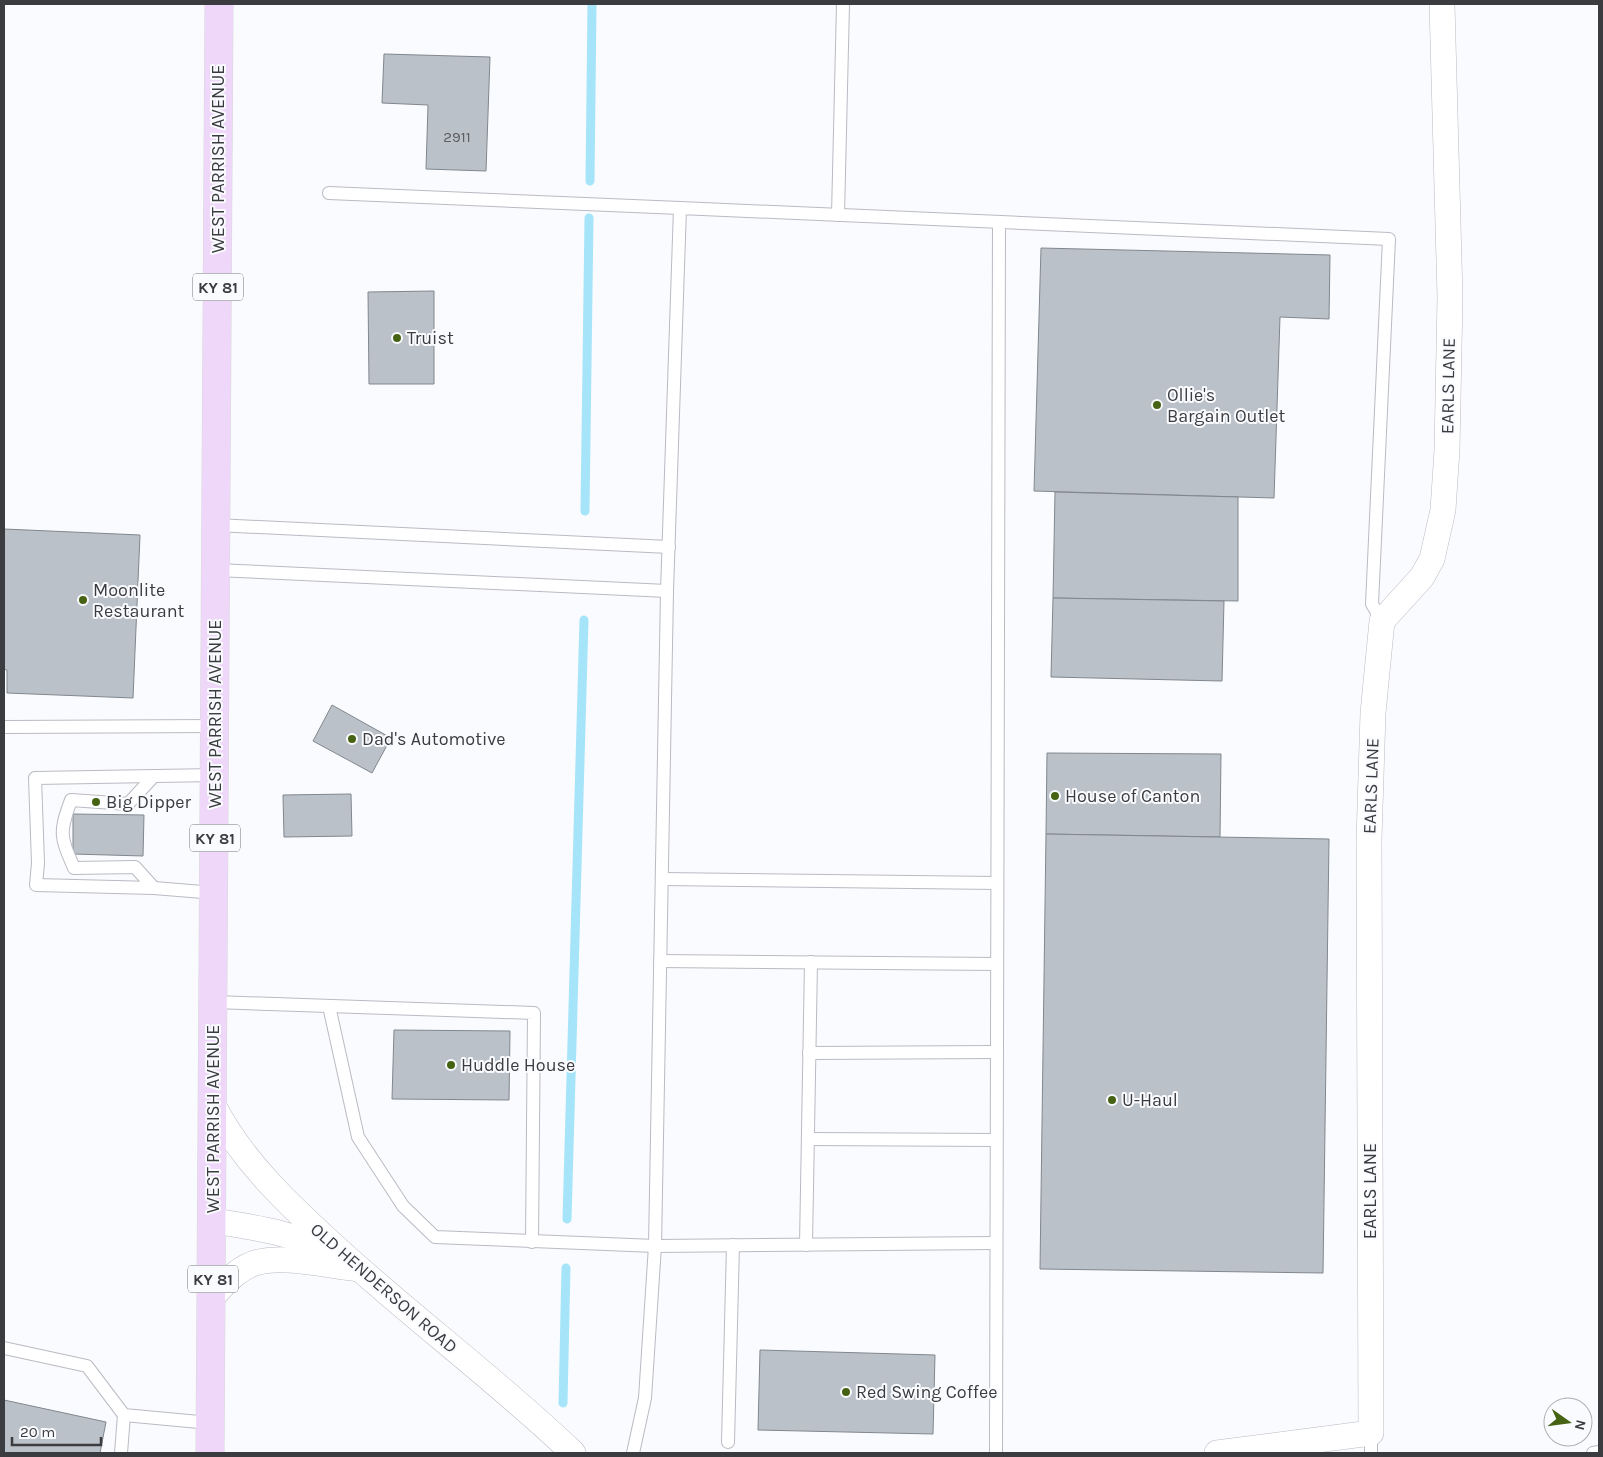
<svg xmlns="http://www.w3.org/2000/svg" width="1603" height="1457" viewBox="0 0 1603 1457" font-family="Karla,sans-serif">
<rect width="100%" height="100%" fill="#fafbfe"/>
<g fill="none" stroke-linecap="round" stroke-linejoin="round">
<g stroke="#a6e4f9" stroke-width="9">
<polyline points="590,181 592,4"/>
<polyline points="585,511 589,218"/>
<polyline points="567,1219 584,620"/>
<polyline points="563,1403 566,1268"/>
</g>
</g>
<g fill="#bbc1c8" stroke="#81878e">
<polygon points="384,54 490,57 486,171 426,169 428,105 382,103"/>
<polygon points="1041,248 1330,255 1329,319 1280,317 1274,498 1034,491"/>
<polygon points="434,291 434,384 369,384 368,292"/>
<polygon points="1055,492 1238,497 1238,601 1053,598"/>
<polygon points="4,529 140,535 133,698 7,693 7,670 4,669"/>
<polygon points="1053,598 1224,601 1222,681 1051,677"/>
<polygon points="332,705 391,738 372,773 313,741"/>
<polygon points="1047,753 1221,754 1220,837 1046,834"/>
<polygon points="351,794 352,836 284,837 283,795"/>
<polygon points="73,814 144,815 143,856 73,854"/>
<polygon points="1046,834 1329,839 1323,1273 1040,1269"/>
<polygon points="394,1030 510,1031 509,1100 392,1099"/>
<polygon points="760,1350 935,1355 933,1434 758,1430"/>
<polygon points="4,1400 106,1422 100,1453 4,1453"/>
</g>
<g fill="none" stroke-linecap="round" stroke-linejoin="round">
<defs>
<g id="lane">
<polyline points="329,193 680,208"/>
<polyline points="838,215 843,4"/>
<polyline points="216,525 669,547"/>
<polyline points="216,570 667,591"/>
<polyline points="4,727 215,726"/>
<path d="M153,777l-25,27 -57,-4c-12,33 -11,36 3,68l61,-1 19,21"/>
<polyline points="662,879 997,883"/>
<polyline points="215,893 154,888 36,885 38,863 35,778 215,775"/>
<polyline points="660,961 997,964"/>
<polyline points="214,1002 534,1013 532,1242"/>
<polyline points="329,1006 358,1137 403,1206 435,1237 655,1246 996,1243"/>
<polyline points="809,1053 996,1052"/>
<polyline points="808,1139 996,1140"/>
<polyline points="806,1245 811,962"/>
<polyline points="4,1348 87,1366 124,1415 210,1423"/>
<polyline points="1371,1433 1371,1453"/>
<polyline points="728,1442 733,1245"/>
<polyline points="121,1453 124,1415"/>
<polyline points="633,1453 645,1398 655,1246 667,591 680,208 1389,239 1372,604 1382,621"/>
<polyline points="996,1453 999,222"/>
<polyline points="1593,1453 1599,1452"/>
</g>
<g id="street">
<path d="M213,1105c29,56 75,99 120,140 78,72 164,135 240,208"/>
<path d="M213,1221c40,6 84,12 119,33"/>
<path d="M213,1296c12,-13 27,-30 46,-34 28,-7 70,4 100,7"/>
<polyline points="1217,1453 1371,1433 1369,840 1373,713 1382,621 1422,577 1432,559 1443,510 1447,450 1450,297 1442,4"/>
</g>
<polyline id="primary" points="210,1453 219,4"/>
</defs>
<use href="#lane" stroke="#babac3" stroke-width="14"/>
<use href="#street" stroke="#babac3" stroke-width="26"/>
<use href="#primary" stroke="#d8d8d9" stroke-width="29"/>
<use href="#lane" stroke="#fff" stroke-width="12"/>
<use href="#street" stroke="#fff" stroke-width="25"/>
<use href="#primary" stroke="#efd7fa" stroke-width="28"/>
</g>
<g fill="#466213" stroke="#fafbfe" stroke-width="2">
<circle cx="397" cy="338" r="5"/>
<circle cx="1157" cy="405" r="5"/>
<circle cx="83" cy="600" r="5"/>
<circle cx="352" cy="739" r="5"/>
<circle cx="1055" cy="796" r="5"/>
<circle cx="96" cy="802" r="5"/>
<circle cx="451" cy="1065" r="5"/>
<circle cx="1112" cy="1100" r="5"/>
<circle cx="846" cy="1392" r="5"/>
</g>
<g text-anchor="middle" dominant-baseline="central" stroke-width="4" stroke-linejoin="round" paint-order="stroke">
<g font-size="15" fill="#5b5d61">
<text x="457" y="137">2911</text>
</g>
<g fill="#fafbfe" stroke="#747578" stroke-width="1">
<rect x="193" y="273.5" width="50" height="27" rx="4"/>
<rect x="190" y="824.5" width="50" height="27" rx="4"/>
<rect x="188" y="1265.5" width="50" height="27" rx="4"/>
</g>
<g font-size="16" font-weight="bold" fill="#3b3c3f">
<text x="218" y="287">KY 81</text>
<text x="215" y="838">KY 81</text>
<text x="213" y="1279">KY 81</text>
</g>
<g font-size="18" fill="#3b3c3f" stroke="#fafbfe">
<text transform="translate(218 159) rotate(-90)">WEST PARRISH AVENUE</text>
<text transform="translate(1448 386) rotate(-89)">EARLS LANE</text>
<text transform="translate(215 714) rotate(-90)">WEST PARRISH AVENUE</text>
<text transform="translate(1371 786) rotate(-88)">EARLS LANE</text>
<text transform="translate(213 1119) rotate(-90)">WEST PARRISH AVENUE</text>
<text transform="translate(1370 1191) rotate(-90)">EARLS LANE</text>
<text transform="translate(384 1288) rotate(41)">OLD HENDERSON ROAD</text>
</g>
<g font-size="18" fill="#3b3c3f" stroke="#fafbfe" text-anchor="start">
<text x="407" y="338">Truist</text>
<text x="1167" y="395">Ollie's<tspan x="1167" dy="21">Bargain Outlet</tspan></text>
<text x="93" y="590">Moonlite<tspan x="93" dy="21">Restaurant</tspan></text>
<text x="362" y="739">Dad's Automotive</text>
<text x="1065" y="796">House of Canton</text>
<text x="106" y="802">Big Dipper</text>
<text x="461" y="1065">Huddle House</text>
<text x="1122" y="1100">U-Haul</text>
<text x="856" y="1392">Red Swing Coffee</text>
</g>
</g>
<rect width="1603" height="1457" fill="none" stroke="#3b3c3f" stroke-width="10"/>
<g transform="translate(1568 1422) rotate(104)"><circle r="24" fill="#fafbfe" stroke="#aeafb2"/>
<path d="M0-4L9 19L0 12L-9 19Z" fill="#466213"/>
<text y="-8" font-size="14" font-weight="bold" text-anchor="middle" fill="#3b3c3f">N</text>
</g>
<path d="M12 1437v8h89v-8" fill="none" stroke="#3b3c3f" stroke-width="2.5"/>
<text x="20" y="1437" font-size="15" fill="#3b3c3f" stroke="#fafbfe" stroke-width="4" paint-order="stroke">20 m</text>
</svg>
